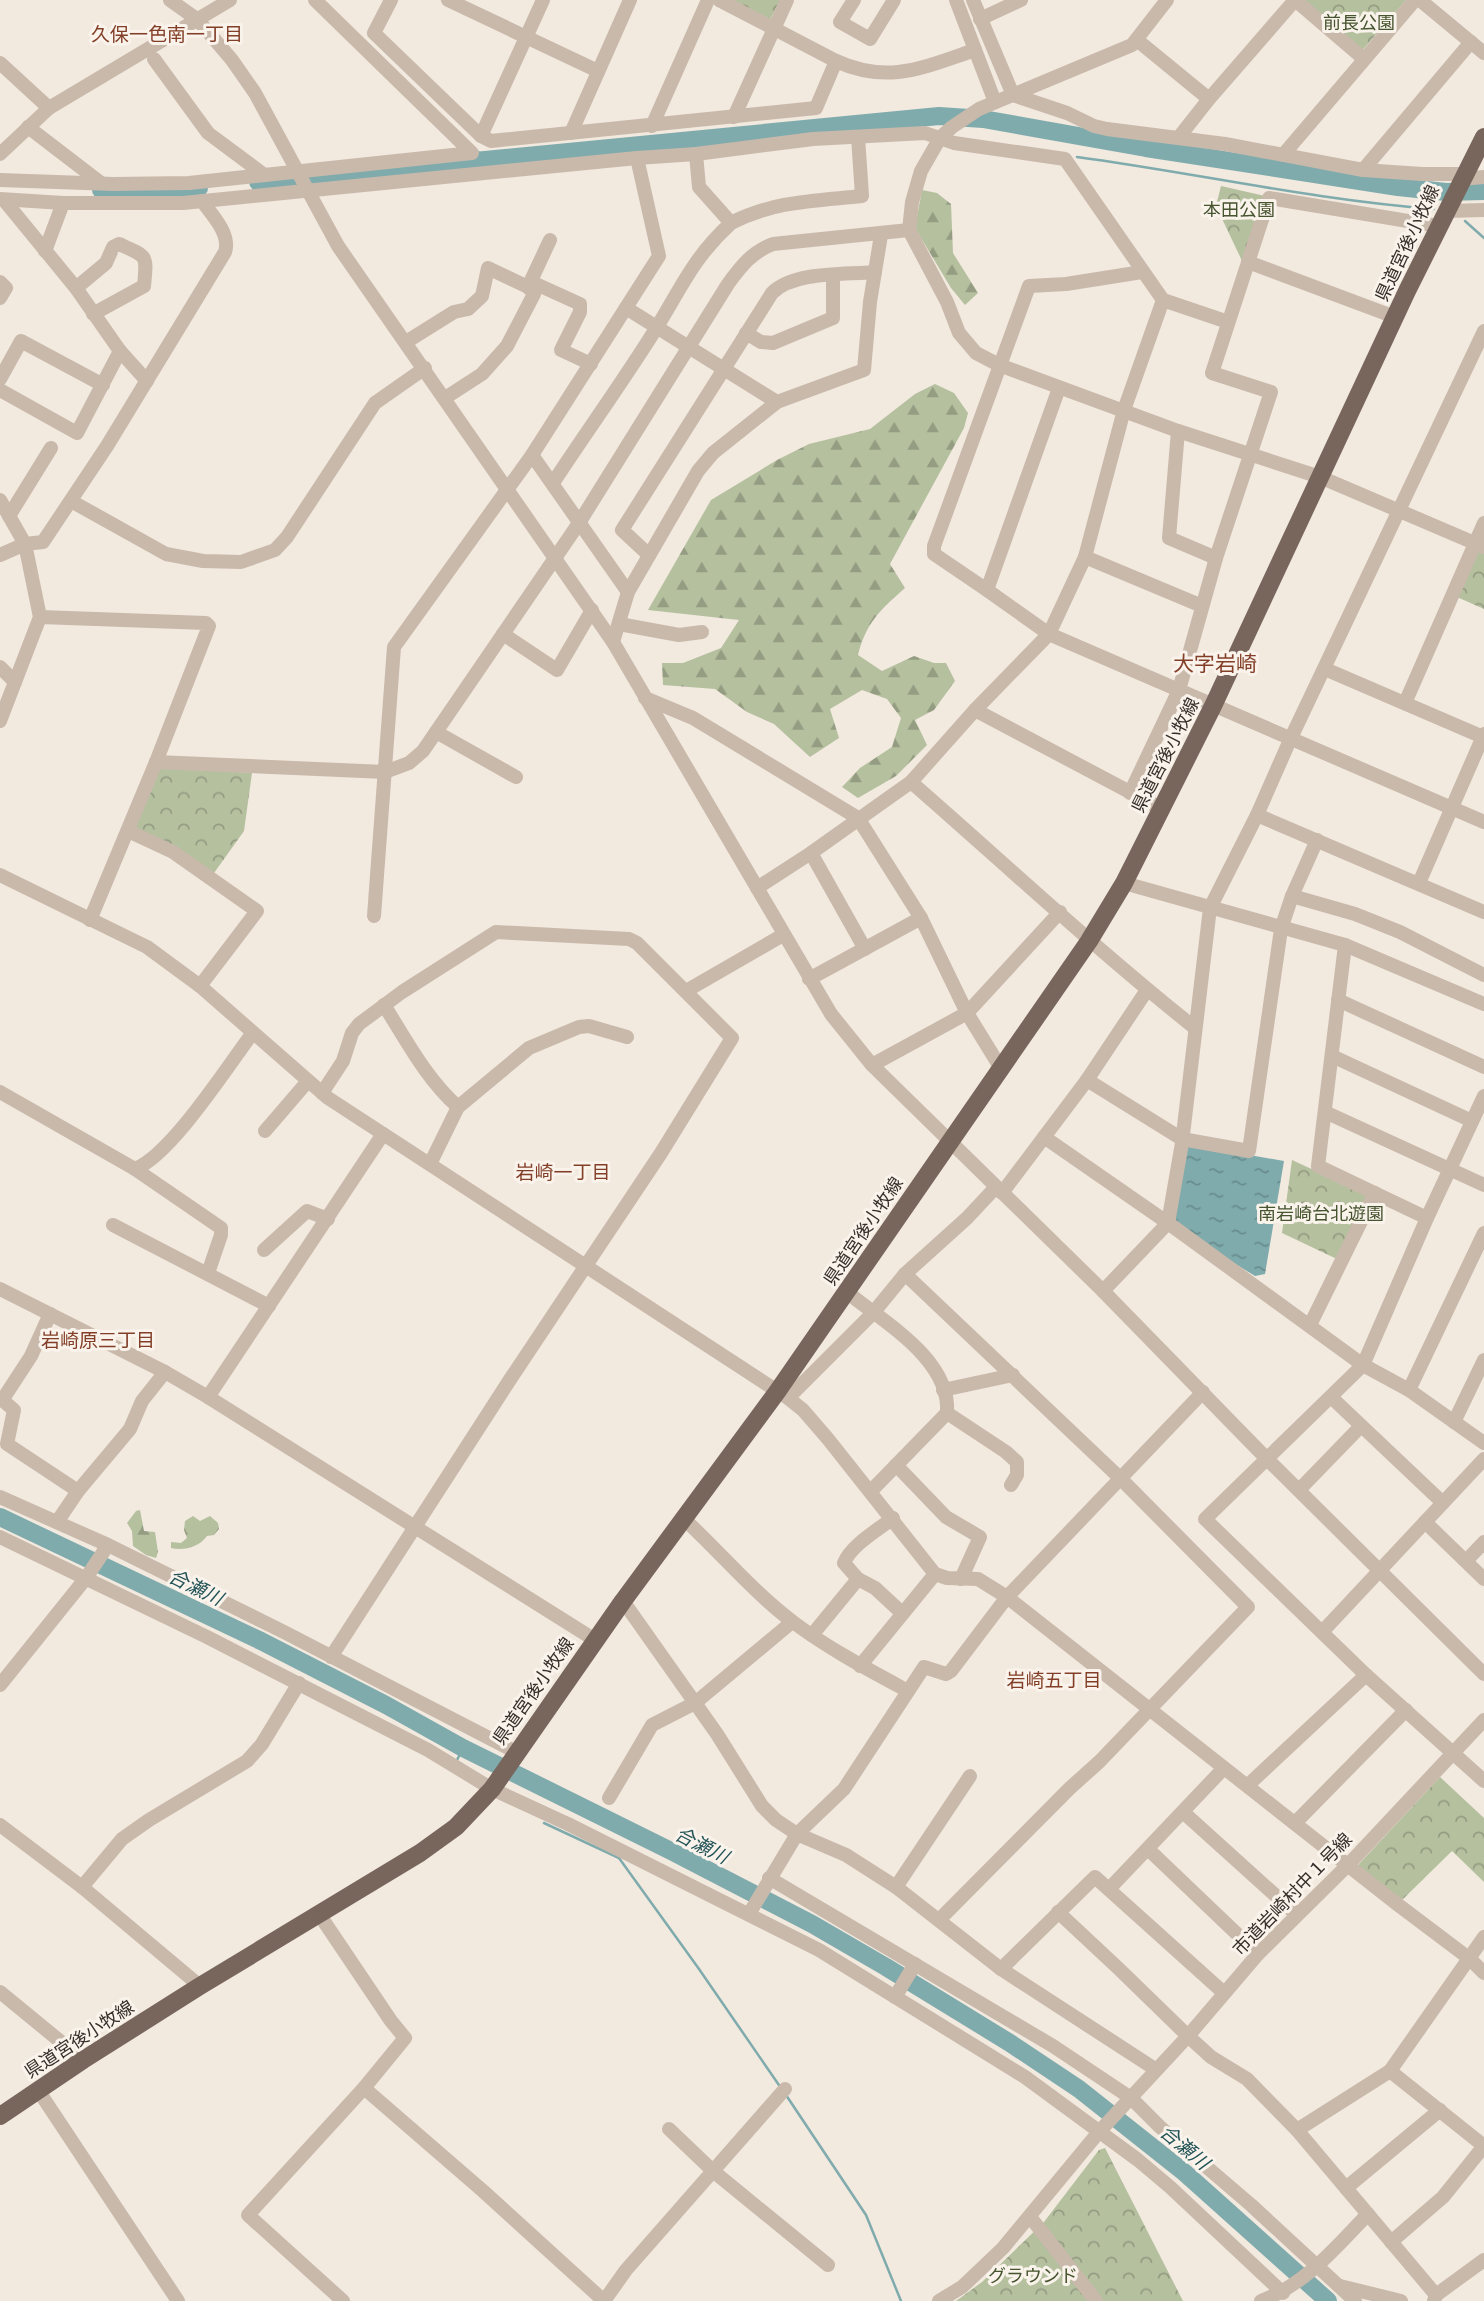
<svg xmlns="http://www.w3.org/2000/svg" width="1484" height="2301" viewBox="0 0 1484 2301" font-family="Mulish,'Noto Sans JP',sans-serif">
<defs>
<pattern id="forest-firs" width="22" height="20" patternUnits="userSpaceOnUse" patternTransform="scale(1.75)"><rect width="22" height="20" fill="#b5c09f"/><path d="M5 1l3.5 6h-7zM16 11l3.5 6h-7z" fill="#949c82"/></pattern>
<pattern id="park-crowns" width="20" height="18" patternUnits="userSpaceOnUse" patternTransform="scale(1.75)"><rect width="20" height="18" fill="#b5c09f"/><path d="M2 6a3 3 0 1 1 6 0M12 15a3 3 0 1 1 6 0" fill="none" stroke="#949c82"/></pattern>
<pattern id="water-ripples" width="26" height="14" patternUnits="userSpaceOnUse" patternTransform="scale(1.75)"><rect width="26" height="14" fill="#7fabad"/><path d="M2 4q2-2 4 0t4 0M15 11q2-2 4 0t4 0" fill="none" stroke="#698c8d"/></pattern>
</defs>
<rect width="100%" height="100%" fill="#f2e9df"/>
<g fill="url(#forest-firs)">
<polygon points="922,190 937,193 951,204 953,253 978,293 965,305 951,288 915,228"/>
<path d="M935,384l19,9 14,20 -4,15 -74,136 15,24c-25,22 -39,35 -47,67l24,16 32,-15 20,7h12l9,18 -21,29 -19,10 12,25 -31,31 -38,22 -16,-11 18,-19 32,-21 9,-29 -14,-19 -25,-9 -32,19 9,29 -29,19 -36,-33 -27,-12 -32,-23 -52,-4 -1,-22h21l38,-15 18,-28 -91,-10 63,-110 66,-40 32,-16 61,-15 45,-35z"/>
<polygon points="140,1510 144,1531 155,1532 158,1552 156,1558 146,1555 133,1546 132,1531 127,1523 136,1511"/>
<path d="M193,1516l7,5 10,-5 8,7 1,6 -5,6 -7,1c-8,11 -23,15 -36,12v-6l10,1 6,-5 -3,-8 1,-9z"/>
</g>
<g fill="url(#park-crowns)">
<polygon points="730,0 780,0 770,20"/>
<polygon points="1304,0 1406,0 1361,52"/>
<polygon points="1221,186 1265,196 1244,265 1216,206"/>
<polygon points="1480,550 1484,551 1484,609 1457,597 1476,554"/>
<polygon points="159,766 252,773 244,831 214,873 134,829"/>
<polygon points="1292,1160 1370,1196 1339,1260 1282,1233"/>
<polygon points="1440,1777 1484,1818 1484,1882 1452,1851 1401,1901 1359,1868 1359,1864"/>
<polygon points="1105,2148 1183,2301 956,2301 982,2282 1044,2222 1099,2150"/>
</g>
<polygon fill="url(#water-ripples)" points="1182,1143 1284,1161 1265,1274 1255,1276 1168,1223"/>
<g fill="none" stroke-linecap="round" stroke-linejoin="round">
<g stroke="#7fabad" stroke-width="2.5">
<polyline points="478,152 488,161"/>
<path d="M1077,157c119,16 237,43 357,52"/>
<polyline points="1465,221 1484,238"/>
<polyline points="457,1760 463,1748"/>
<polyline points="544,1823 619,1858 699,1969 781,2088"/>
<polyline points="786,2095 866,2215 901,2301"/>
</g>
<g stroke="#7fabad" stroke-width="18">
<polyline points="258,182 939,116 983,119 1146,148 1398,187 1446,192 1484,191"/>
<polyline points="101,190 172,191 199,188"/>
<polyline points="0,1517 261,1641 386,1705 463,1748 671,1851 812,1924 886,1967 1010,2043 1079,2089 1185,2173 1328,2301"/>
</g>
<g stroke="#c9b9ab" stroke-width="14">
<polyline points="170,0 198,20 232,60 255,93 338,246 613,642 831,1014 872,1065 1103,1291 1267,1459 1484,1674"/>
<polyline points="391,0 374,33 481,136 491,141 816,108 836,61"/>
<polyline points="448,0 598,71"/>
<path d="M719,0l117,61c53,24 88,6 139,-11"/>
<polyline points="854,0 840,22 870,39 894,0"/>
<polyline points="956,0 995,102"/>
<polyline points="973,0 1013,95 1067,113 1094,126 1107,129 1225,144 1363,170 1422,174 1464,174"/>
<polyline points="1295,0 1364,59"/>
<polyline points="1420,0 1484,53"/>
<polyline points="980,19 1021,0"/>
<polyline points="1137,40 1209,99 1295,0"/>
<polyline points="154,59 208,133 263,174"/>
<polyline points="0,63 49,108"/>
<polyline points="734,117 787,0"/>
<polyline points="652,126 708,0"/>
<polyline points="28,127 101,183"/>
<polyline points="571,133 630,0"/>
<polyline points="481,136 543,0"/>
<polyline points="1179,137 1209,99"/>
<polyline points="0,154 49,108 230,0"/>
<polyline points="1283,155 1415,0"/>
<polyline points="1363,170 1471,42"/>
<polyline points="1461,179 1484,177"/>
<polyline points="0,180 113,184 189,183 472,153 315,0"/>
<polyline points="0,199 63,203 183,203 637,158 696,154 813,139 925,133 954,143 1065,159 1163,300 1228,322"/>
<polyline points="4,200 76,288 120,351 147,381"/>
<polyline points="1446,211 1484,210"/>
<path d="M731,223c43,-22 83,-22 131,-27l-4,-59"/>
<polyline points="909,230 947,302 959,333 976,353 999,365 1178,431 1320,477 1484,547"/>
<polyline points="45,251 63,203"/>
<polyline points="1248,262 1395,317"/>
<polyline points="0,282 6,288 0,298"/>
<polyline points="528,287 536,284 580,304 580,312 561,350 591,364"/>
<polyline points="528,287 550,240"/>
<path d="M76,288l30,-25 7,-16 6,-3c29,13 28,10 25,42l-51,28"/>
<polyline points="626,308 777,402"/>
<polyline points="746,333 761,342 773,343 833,318 833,276"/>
<polyline points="406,342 454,312 468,309 482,296 488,268 528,287 534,294 507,346 482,374 445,398"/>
<polyline points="0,379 21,341 103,385"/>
<polyline points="1059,388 987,590 1049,634 1484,822"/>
<polyline points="0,390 77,433 120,351"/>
<polyline points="1178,431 1169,538 1216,558"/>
<polyline points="532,455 659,256 637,158"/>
<path d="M553,483c34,-52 71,-103 104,-156 25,-41 37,-70 74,-104l-32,-36 -3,-33"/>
<polyline points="0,500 25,544 40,617 0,721"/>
<polyline points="71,501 166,554 203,561 241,562 275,550 287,537 375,403 425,368"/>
<polyline points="9,516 51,448"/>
<path d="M0,555l25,-11 18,-2 64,-96 118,-194c6,-18 -13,-37 -23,-51"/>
<path d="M649,555l-27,-25 150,-237c22,-22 73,-18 103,-21"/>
<polyline points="1085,557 1124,410 1163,300"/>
<polyline points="987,590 934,554 934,546 1029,286 1066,284 1142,272"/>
<polyline points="40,617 206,623 209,626 156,762 90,920"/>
<polyline points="619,624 679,635 702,632"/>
<polyline points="503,634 557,670 592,610"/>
<polyline points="613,642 628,592 698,471 713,453 777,402 864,370 870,302 881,235"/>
<polyline points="0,667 15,682"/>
<polyline points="1325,669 1483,737"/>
<polyline points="645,698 693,718 858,818 921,918 967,1013 1002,1070"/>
<polyline points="1405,703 1484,523"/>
<polyline points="975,710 1160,808"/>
<polyline points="436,732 516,777"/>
<path d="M156,762l229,10 24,-9 14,-12 156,-228 149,-239c13,-18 24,-32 45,-40l136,-14 3,-28 9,-31 19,-33 12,-11 27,-18 153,-64 35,-45"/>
<path d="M911,782c94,82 186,168 284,246"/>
<polyline points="1130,793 1179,690 1216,558 1271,392 1212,373 1269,198 1438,226"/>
<polyline points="1257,815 1484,912"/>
<polyline points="128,831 173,852 257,911 200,986"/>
<polyline points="811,853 865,949"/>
<polyline points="0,875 147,947 200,986 328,1098 788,1398 803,1410 828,1439 935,1574 947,1578 978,1579 1007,1597 1397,1904 1470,1959 1484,1973"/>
<polyline points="1124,883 1345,945 1484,1004"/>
<polyline points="1419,883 1484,734"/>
<polyline points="757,888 811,853 911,782 975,710 1049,634 1085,557 1202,606"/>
<polyline points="1292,896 1355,914 1400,932 1484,975"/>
<polyline points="374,916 394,647 532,455 628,592"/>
<polyline points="1345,945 1318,1166 1427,1218"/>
<polyline points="809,979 921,918"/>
<polyline points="686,991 783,935"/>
<polyline points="1338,1000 1484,1067"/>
<path d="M384,1005c22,35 43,75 74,102"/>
<polyline points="1332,1056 1472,1121"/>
<polyline points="872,1065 967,1013 1060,912"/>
<polyline points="1087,1080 1182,1139 1249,1151 1281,929 1292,896 1317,840"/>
<path d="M0,1092l135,77c36,-14 92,-102 117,-135"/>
<polyline points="322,1093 343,1061 352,1033 359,1024 402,992 496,932 629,939 637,943 732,1038 661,1153 511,1378 331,1657"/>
<polyline points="1484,1096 1427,1218 1363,1365 1205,1519 1366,1675 1484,1781"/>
<polyline points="1325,1112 1484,1185"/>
<polyline points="265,1131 308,1081"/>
<polyline points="1044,1137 1168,1223 1363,1365 1409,1390 1484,1443"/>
<polyline points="430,1164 458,1107 529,1048 579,1027 589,1026 627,1037"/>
<polyline points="135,1169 221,1228 221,1235 208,1273"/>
<polyline points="1002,1193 1087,1080 1147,990"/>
<polyline points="113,1225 269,1306"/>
<polyline points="264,1250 307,1211 328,1219"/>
<polyline points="905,1274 1120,1478 1248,1607 1099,1762 1070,1788 940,1919"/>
<polyline points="0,1289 165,1372 208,1397 595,1640"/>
<polyline points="1103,1291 1168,1223 1182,1143 1210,908 1257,815 1290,740 1484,331"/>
<path d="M847,1292c36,30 104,67 100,121l-76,78"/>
<polyline points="1310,1325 1375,1193"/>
<polyline points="943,1390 1013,1375"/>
<polyline points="1409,1390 1484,1233"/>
<polyline points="208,1397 383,1134"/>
<polyline points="1331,1397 1443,1503"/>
<polyline points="0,1398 14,1410 7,1444 78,1491"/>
<polyline points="788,1398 873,1313 905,1274 967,1218 996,1187"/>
<polyline points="3,1399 31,1356 50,1314"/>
<polyline points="947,1413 1006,1452 1017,1462 1017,1475 1011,1485"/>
<polyline points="1454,1422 1484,1360"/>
<polyline points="896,1465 946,1517 980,1537 961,1579"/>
<polyline points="1299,1490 1361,1426"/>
<polyline points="0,1497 108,1545 284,1632 516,1752"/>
<path d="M683,1518c37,34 70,74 110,104 36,27 76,48 115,69"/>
<path d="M893,1518c-15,12 -42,27 -49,45l14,16 17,9 27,25"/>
<polyline points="57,1522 78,1491 130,1429 142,1401 165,1372"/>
<polyline points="1425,1522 1484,1579"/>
<polyline points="0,1537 207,1637 428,1750 492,1789 568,1824 819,1950 1025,2077 1138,2160 1170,2187 1283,2293"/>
<polyline points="1466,1561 1484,1542"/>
<polyline points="623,1601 717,1734 762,1806 776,1820 797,1834 846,1855 896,1887 1001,1969 1155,2069"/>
<polyline points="1323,1631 1484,1459"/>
<polyline points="812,1635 858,1579"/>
<polyline points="860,1666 935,1574"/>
<polyline points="0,1685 86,1578 104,1551"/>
<polyline points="1248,1785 1366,1675"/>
<polyline points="609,1798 652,1725 695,1703 792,1622"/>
<polyline points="1183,1812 1296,1914"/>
<polyline points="1295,1823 1406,1710"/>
<polyline points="0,1825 82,1887 200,1986"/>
<polyline points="1148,1849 1258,1954"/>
<polyline points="769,1878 1053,2046 1131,2098 1160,2127 1251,2205 1355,2301"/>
<polyline points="82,1887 122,1839 149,1820 247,1761 262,1744 299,1683"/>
<polyline points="896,1887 970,1776"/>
<polyline points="1109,1889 1224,1768"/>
<polyline points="1058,1912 1118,1968 1188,2036 1211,2057 1247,2079 1297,2130 1436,2295"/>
<polyline points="319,1914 391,2021 405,2038 364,2088 248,2215 343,2301"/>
<polyline points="749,1914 797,1834 844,1789 924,1667 946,1674 951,1671 1007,1597 1203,1392"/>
<polyline points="1001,1969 1095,1877 1224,1993"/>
<polyline points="0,1992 83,2060"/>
<polyline points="895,1997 915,1964"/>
<polyline points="1390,2071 1484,2146"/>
<polyline points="364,2088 483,2191 604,2301"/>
<polyline points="38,2090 178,2301"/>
<polyline points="669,2129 713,2171 828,2265"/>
<polyline points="1297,2130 1390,2071 1484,1937"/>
<polyline points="1346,2188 1440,2110"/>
<polyline points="1031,2218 1096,2301"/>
<polyline points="1391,2242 1443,2197 1484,2146"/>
<polyline points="1340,2286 1401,2301"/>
<polyline points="604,2301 626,2270 785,2089"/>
<polyline points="939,2301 962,2287 1003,2248 1098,2133 1188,2036 1258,1954 1348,1865 1484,1720"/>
<path d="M1261,2301c45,-17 74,-53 107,-87"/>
<polyline points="1434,2301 1436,2295 1484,2260"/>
</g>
<polyline stroke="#78665c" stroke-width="18" points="0,2116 83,2060 200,1986 420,1853 456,1827 492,1789 623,1601 777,1392 1089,941 1124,883 1213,706 1407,291 1484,137"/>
</g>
<g text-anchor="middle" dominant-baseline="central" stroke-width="6" stroke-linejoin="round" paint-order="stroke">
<g font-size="18" fill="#46542f" stroke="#f9f3eb">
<text x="1359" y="22">前長公園</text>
<text x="1239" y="209">本田公園</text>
<text x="1321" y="1213">南岩崎台北遊園</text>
<text x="1033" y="2275">グラウンド</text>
</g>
<g font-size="18" fill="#372e2a" stroke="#f9f3eb">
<text transform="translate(1407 243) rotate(-65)">県道宮後小牧線</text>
<text transform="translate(1165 755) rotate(-63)">県道宮後小牧線</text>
<text transform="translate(863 1231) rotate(-56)">県道宮後小牧線</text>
<text transform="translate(533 1691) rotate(-55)">県道宮後小牧線</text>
<text transform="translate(1292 1894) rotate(-46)">市道岩崎村中１号線</text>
<text transform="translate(79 2039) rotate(-33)">県道宮後小牧線</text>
</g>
<g font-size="19" fill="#823e27" stroke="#f9f3eb">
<text x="167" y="34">久保一色南一丁目</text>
<text x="563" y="1172">岩崎一丁目</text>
<text x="98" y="1340">岩崎原三丁目</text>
<text x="1054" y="1680">岩崎五丁目</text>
</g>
<g font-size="19" font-style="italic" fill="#225357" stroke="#f9f3eb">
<text transform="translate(196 1587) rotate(26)">合瀬川</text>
<text transform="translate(702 1845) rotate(27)">合瀬川</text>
<text transform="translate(1185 2147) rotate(40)">合瀬川</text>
</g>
<g font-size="21" fill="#823e27" stroke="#f9f3eb">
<text x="1215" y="663">大字岩崎</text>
</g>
</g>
</svg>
